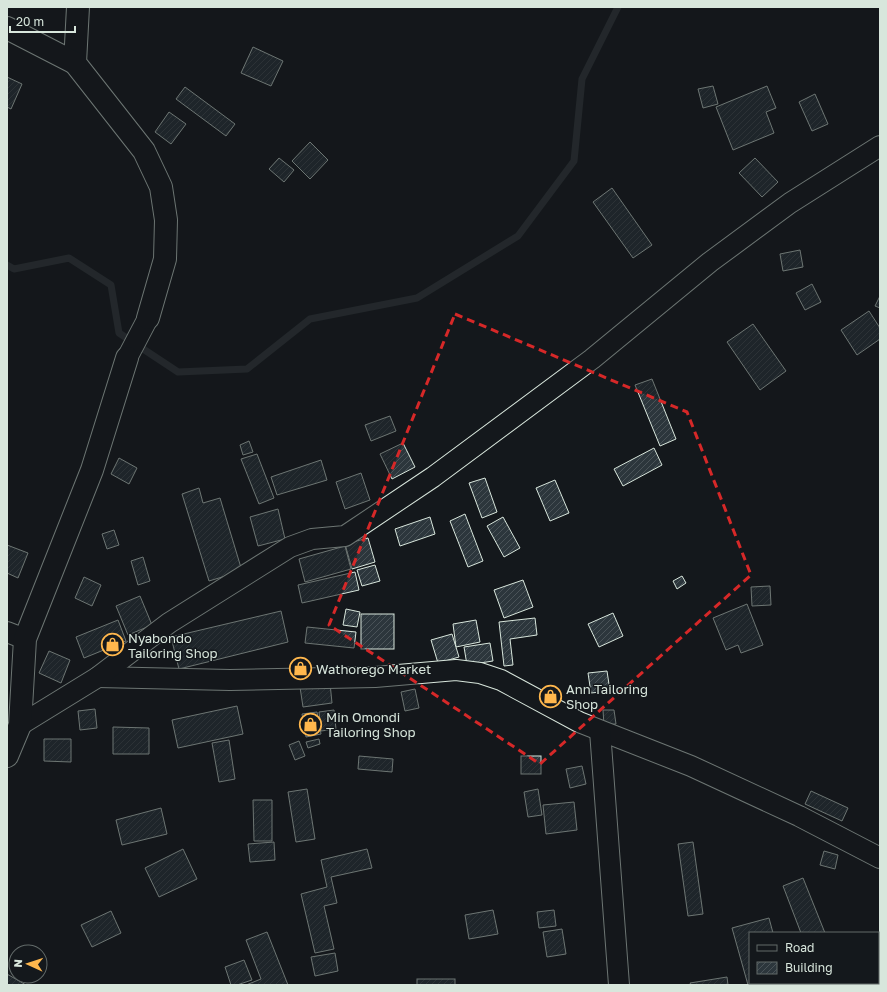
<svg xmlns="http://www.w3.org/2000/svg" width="887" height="992" viewBox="0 0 887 992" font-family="'Golos Text',sans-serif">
<defs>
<pattern id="building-hatch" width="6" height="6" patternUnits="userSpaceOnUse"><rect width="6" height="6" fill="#2c363c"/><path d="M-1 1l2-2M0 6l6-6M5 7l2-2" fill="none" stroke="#4a5358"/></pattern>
</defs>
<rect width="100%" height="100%" fill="#14181c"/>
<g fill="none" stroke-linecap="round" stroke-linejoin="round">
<polyline stroke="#363b3e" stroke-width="7" points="7,265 14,269 69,258 111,285 119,333 178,372 247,369 310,319 417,298 518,236 574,161 582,79 618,7"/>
</g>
<g fill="url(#building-hatch)" stroke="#d8e6dc">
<polygon points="253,47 283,61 271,86 241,73"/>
<polygon points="7,77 22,84 11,109 7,107"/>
<polygon points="713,86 718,104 703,108 698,89"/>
<polygon points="767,86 776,108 766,112 774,133 733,150 716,107"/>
<polygon points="185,87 235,124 226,136 176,99"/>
<polygon points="815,94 828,124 812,131 799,102"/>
<polygon points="169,112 186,124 171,144 155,132"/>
<polygon points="310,142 328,160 310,179 292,161"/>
<polygon points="279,158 294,170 284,182 269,169"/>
<polygon points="755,158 778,182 762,197 739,173"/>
<polygon points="612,188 652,245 633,258 593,202"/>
<polygon points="800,250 803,267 783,271 780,254"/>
<polygon points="812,284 821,302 805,310 796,293"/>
<polygon points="880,296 880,308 875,306"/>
<polygon points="869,311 880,328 880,339 857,355 841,330"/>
<polygon points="753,324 786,371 760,390 727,342"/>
<polygon points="652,379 676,439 660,446 635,385"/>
<polygon points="390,416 396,431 371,441 365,425"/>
<polygon points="249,441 253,452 243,455 240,445"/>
<polygon points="403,443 415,467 392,479 380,454"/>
<polygon points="654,448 662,465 623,486 614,469"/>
<polygon points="257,454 274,498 259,504 241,459"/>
<polygon points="119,458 137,468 129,484 111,474"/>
<polygon points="321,460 327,480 277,495 271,477"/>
<polygon points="361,473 370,500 345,509 336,482"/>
<polygon points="485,478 497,512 482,518 469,483"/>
<polygon points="555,480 569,513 550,521 536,488"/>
<polygon points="199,488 203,503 220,498 242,571 209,581 182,494"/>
<polygon points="278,509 285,539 258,546 250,517"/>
<polygon points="465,514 483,561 468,567 450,521"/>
<polygon points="430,517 435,534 400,546 395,529"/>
<polygon points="503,517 520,548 504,557 487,526"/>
<polygon points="114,530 119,545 107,549 102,534"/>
<polygon points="368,538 375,562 352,569 345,544"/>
<polygon points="7,545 28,553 18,578 7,573"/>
<polygon points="345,546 351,569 305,582 299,559"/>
<polygon points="143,557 150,581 138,585 131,561"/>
<polygon points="375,565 380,581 362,586 357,570"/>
<polygon points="355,572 359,590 302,603 298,585"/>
<polygon points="682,576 686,583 677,589 673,581"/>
<polygon points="84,577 101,585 92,606 75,598"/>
<polygon points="523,580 533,607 504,618 494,590"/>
<polygon points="770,586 771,605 752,606 751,587"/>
<polygon points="140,596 152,625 128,635 116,606"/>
<polygon points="747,604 763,645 741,653 738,645 726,650 713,618"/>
<polygon points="346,609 360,612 357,627 343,625"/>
<polygon points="281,611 288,642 179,669 171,637"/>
<polygon points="613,613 623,636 599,647 588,624"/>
<rect x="361" y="614" width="33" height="35"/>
<polygon points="535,618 537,635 510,639 513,665 504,666 499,622"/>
<polygon points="118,620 126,641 84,658 76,637"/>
<polygon points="476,620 480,642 456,647 453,624"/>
<polygon points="307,627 356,632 354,648 305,643"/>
<polygon points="452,634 459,657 438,663 431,640"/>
<polygon points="490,643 493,661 467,665 464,647"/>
<polygon points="49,651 70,660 61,683 39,673"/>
<polygon points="607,671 610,691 591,693 588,673"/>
<polygon points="330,683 332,703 303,707 300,687"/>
<polygon points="415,689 419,708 405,711 401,692"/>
<polygon points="237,706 243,734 178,748 172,720"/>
<polygon points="95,709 97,728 80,730 78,711"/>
<polygon points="334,710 336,729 321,731 319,712"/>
<polygon points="603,710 614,710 616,724 604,725"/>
<polygon points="317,712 321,734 306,737 302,714"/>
<polygon points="113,727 149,728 149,754 113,754"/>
<polygon points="44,739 71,739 71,762 44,761"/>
<polygon points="319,739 320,744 308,748 306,742"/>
<polygon points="229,740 235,779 219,782 212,743"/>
<polygon points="299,741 305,756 295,760 289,745"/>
<polygon points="359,756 393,759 392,772 358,769"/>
<rect x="521" y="756" width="20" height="18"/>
<polygon points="582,766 586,784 570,788 566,769"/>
<polygon points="307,789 315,839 296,842 288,792"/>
<polygon points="538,789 542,815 528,817 524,792"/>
<polygon points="811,791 848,808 842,821 805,804"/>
<polygon points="253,800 272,800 272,841 254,841"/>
<polygon points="574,802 577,830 546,834 543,805"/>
<polygon points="161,808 167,834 122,845 116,820"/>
<polygon points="274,842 275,860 250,862 248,844"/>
<polygon points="693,842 703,914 688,916 678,844"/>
<polygon points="183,849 197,879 159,897 145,868"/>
<polygon points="367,849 372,868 331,877 337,903 324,906 334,949 315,953 301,894 327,887 321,860"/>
<polygon points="824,851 838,855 835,869 820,865"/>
<polygon points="803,878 825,933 801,933 783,886"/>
<polygon points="493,910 498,934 469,939 465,915"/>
<polygon points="554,910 556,926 539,928 537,912"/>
<polygon points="111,911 121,933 92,947 81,925"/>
<polygon points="769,918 773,933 750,933 750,983 776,983 769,985 748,985 732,928"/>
<polygon points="562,929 566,954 547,957 543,932"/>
<polygon points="267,932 288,985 246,985 261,979 246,940"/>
<polygon points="335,953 338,971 315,976 311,957"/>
<polygon points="244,960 252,980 237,985 231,985 225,967"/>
<polygon points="7,974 26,985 7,985"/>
<polygon points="727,977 728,985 691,985 690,983"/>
<rect x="417" y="979" width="38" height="6"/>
</g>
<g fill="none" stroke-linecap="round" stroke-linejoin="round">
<defs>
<g id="minor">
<polyline points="127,358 148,318"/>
<polyline points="7,632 25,639"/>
<polyline points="98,677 230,680 375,677 456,670 480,673 501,680 579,722 691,766 799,816 880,858"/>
<polyline points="20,725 98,677 169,623 290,547 312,539 345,536 433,477 592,359 710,262 790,203 880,146"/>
<polyline points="600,731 619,985"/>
</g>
<g id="tertiary">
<polyline points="78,7 75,63 144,151 161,187 166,220 165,259 148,318"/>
<polyline points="7,28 75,63"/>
<polyline points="7,756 20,725 25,639 92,470 127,358"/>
</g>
</defs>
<use href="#minor" stroke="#d8e6dc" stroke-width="22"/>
<use href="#tertiary" stroke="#d8e6dc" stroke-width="24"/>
<use href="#minor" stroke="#14181c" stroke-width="20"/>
<use href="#tertiary" stroke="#14181c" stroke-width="22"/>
</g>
<path d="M0 0H887V992H0ZM455,314l232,98 64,163 -211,189 -211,-139z" fill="#14181c" fill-opacity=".55" fill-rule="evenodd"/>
<path fill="none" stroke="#d62828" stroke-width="3" stroke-dasharray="8 5" stroke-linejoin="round" d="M455,314l232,98 64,163 -211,189 -211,-139z"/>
<defs>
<symbol id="shop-ring" viewBox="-11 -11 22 22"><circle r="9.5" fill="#14181c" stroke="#ffb74d" stroke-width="1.5"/><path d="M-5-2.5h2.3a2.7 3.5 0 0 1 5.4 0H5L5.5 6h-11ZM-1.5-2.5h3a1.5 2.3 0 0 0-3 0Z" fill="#ffb74d"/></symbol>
</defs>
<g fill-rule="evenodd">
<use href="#shop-ring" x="100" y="632" width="25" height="25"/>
<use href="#shop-ring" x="288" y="656" width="25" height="25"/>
<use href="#shop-ring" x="538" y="684" width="25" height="25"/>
<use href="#shop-ring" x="298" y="712" width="25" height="25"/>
</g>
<g text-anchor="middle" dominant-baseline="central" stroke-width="3" stroke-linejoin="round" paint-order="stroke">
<g font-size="13" fill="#d8e6dc" stroke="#14181c" text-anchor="start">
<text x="128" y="638">Nyabondo<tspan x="128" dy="15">Tailoring Shop</tspan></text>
<text x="316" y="669">Wathorego Market</text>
<text x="566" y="689">Ann Tailoring<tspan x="566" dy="15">Shop</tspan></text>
<text x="326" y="717">Min Omondi<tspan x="326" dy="15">Tailoring Shop</tspan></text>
</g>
</g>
<rect width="887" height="992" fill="none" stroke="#d8e6dc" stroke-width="16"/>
<rect x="749" y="932" width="130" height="52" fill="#14181c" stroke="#626a69"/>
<rect x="757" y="945" width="20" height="6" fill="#14181c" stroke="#626a69"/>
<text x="785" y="952" font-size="12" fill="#d8e6dc">Road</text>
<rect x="757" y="962" width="20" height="12" fill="url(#building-hatch)" stroke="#626a69"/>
<text x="785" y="972" font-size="12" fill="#d8e6dc">Building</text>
<g transform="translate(28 964) rotate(273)"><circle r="19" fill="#14181c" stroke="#626a69"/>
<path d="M0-3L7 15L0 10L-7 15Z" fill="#ffb74d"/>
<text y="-6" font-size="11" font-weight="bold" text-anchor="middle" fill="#d8e6dc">N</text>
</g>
<path d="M10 26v6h65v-6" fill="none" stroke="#d8e6dc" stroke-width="2"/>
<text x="16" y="26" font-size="12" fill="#d8e6dc" stroke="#14181c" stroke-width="3" paint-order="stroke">20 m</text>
</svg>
